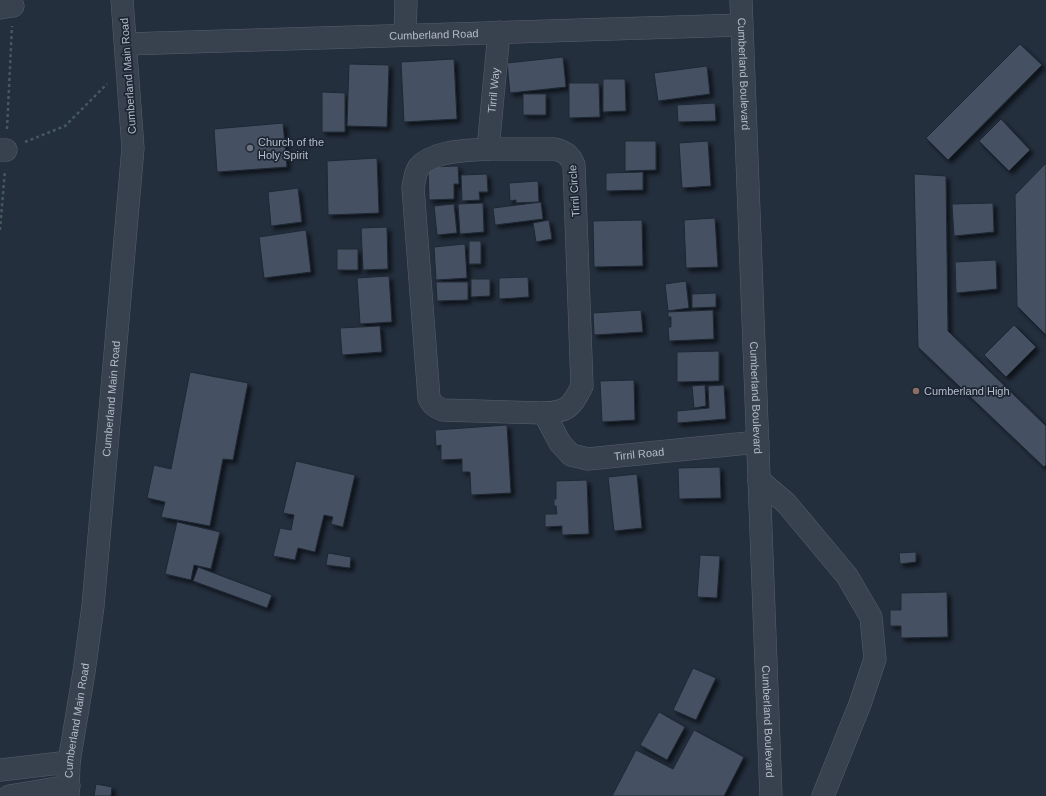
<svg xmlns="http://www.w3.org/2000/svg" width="1046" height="796" viewBox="0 0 1046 796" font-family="Arial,sans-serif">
<defs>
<filter id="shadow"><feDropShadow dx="3.5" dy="3.5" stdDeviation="2" flood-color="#0009"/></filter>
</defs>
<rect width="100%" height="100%" fill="#242f3e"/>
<g fill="#455162" stroke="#1f2835" filter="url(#shadow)">
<polygon points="1020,44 1042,65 948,160 926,138"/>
<polygon points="563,57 566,87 510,93 507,63"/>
<polygon points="454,59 457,119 404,122 401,62"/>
<polygon points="349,64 389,65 387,127 347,126"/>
<polygon points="707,66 710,94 658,101 654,73"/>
<polygon points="603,79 625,79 626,111 603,112"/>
<polygon points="569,83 599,83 600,117 569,118"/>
<polygon points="322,92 345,93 345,132 322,132"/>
<rect x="523" y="94" width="23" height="21"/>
<polygon points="715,103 716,121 678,122 677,105"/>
<polygon points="1001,119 1030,150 1009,171 979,141"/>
<polygon points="283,123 287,167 217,172 214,129"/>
<polygon points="625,141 656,141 656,170 625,171"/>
<polygon points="708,141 711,186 682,188 679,143"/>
<polygon points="377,158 379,213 328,215 327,161"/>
<polygon points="1046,163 1046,335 1017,306 1015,195"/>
<polygon points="458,166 459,184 454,184 454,199 429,200 428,167"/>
<polygon points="643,172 643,190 606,191 606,173"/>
<polygon points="487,174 488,192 479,192 480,200 462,201 461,175"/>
<polygon points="914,174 946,176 948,331 1046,426 1046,465 1044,467 918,347"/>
<polygon points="538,181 539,202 516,203 516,200 510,201 509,183"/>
<polygon points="298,188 302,222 271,226 268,192"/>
<polygon points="541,202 543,219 495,225 493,208"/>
<polygon points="483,203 484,232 460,234 458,204"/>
<polygon points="993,203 994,232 954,236 952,204"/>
<polygon points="454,204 457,233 437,235 434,206"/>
<polygon points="715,218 718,267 686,268 684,220"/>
<polygon points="549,220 552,239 536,242 533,223"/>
<polygon points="642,220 643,266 594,267 593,221"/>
<polygon points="387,227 388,269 363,270 361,228"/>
<polygon points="306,230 311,272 264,278 259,237"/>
<rect x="469" y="241" width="12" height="23"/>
<polygon points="465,244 467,278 436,280 434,247"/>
<rect x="337" y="249" width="21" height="21"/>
<polygon points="996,260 997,289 956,293 955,262"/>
<polygon points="389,276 392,322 360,324 357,278"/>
<polygon points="528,277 529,297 499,299 499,278"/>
<polygon points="471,279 490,279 490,296 471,297"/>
<polygon points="686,281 689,308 668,311 665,284"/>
<polygon points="436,282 468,282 468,300 437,301"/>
<polygon points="716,293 716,307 692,308 692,294"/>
<polygon points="641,310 643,332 594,335 593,313"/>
<polygon points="713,310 714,339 669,341 668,327 671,327 671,317 668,317 668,312"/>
<polygon points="1014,325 1036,347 1006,377 984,355"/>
<polygon points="380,326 382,352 342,355 340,328"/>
<polygon points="719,351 719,381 677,382 677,352"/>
<polygon points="190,372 248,383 233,460 223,459 210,526 161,517 165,502 147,498 154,465 171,469"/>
<polygon points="634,380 635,420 602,422 600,381"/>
<polygon points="705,385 706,406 694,408 692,386"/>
<polygon points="724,385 726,419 677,423 677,411 709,408 708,386"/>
<polygon points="507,425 511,493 471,495 470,472 462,472 462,459 441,460 441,445 436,446 435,430"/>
<polygon points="296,461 355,475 343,527 331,524 333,517 324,515 315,552 298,548 295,560 273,556 280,528 291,530 294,515 283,513"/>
<polygon points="720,467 721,498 679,499 678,468"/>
<polygon points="637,474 642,528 614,531 608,477"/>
<polygon points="587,480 589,534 562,535 562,526 545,527 545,514 557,514 556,506 554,506 554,499 556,499 556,481"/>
<polygon points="177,522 220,532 211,569 194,565 191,580 165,574"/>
<polygon points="916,552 916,562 900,564 899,553"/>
<polygon points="328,553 351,557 350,568 326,565"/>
<polygon points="700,555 720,556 717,598 697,597"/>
<polygon points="198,567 272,595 267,608 193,581"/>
<polygon points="947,592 948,637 901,638 901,626 890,626 890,610 901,610 901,593"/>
<polygon points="693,668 716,678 696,720 673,710"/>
<polygon points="659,712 685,727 667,760 640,745"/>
<polygon points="694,730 744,757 724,796 612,796 636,750 673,769"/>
<polygon points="96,784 112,787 111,796 94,796"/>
</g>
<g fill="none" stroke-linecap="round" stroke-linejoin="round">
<defs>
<g id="minor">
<path id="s1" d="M741,0l30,796"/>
<polyline points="0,8 13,6"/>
<polyline points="405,35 406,0"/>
<path id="s2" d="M126,44l615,-19"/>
<path d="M488,149h67c10,3 15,6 19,16l8,221c-10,21 -15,26 -38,27l-101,-3c-7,-3 -11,-5 -14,-12l-16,-210c1,-7 2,-15 6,-21 14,-17 48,-16 69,-18z"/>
<path id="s3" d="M488,149l11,-117"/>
<polyline points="0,150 6,150"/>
<path id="s4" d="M544,413l16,30 11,12 17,4 170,-17"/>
<polyline points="759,480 786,503 847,576 871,617 875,659 860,704 823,796"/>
<polyline points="0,770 69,762"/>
<polyline points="9,796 69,786"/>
<path id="s5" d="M68,796l1,-34 15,-90 9,-66 40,-458 -11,-148"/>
</g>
</defs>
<use href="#minor" stroke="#565f6c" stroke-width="23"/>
<g stroke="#44595c" stroke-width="2.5" stroke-dasharray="3 3" stroke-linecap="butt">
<polyline points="7,129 12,26"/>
<polyline points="25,142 65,126 107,84"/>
<polyline points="0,230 5,170"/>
</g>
<use href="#minor" stroke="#38414e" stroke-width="22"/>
</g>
<circle fill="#6b7280" stroke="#1d2633" stroke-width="1.5" cx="250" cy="148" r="4"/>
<circle fill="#8d6e63" stroke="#1d2633" stroke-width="1.5" cx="916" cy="391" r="4"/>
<g text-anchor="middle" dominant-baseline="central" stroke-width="3.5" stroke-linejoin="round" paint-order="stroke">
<g font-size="11" fill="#b4bcc9" stroke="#1d2633">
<text stroke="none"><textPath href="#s2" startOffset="308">Cumberland Road</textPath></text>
<text stroke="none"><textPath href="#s1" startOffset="74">Cumberland Boulevard</textPath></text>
<text transform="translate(128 76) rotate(-94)">Cumberland Main Road</text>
<text stroke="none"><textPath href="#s3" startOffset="59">Tirril Way</textPath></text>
<text transform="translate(574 191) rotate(-94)">Tirril Circle</text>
<text stroke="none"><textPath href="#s1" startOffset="398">Cumberland Boulevard</textPath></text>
<text stroke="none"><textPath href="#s5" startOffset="400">Cumberland Main Road</textPath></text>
<text stroke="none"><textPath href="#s4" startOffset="119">Tirril Road</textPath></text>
<text stroke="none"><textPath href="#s5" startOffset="76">Cumberland Main Road</textPath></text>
<text stroke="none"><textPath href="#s1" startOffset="722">Cumberland Boulevard</textPath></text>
</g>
<g font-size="11" fill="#b4bcc9" stroke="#1d2633" text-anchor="start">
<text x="258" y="142">Church of the<tspan x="258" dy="13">Holy Spirit</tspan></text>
<text x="924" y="391">Cumberland High</text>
</g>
</g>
</svg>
